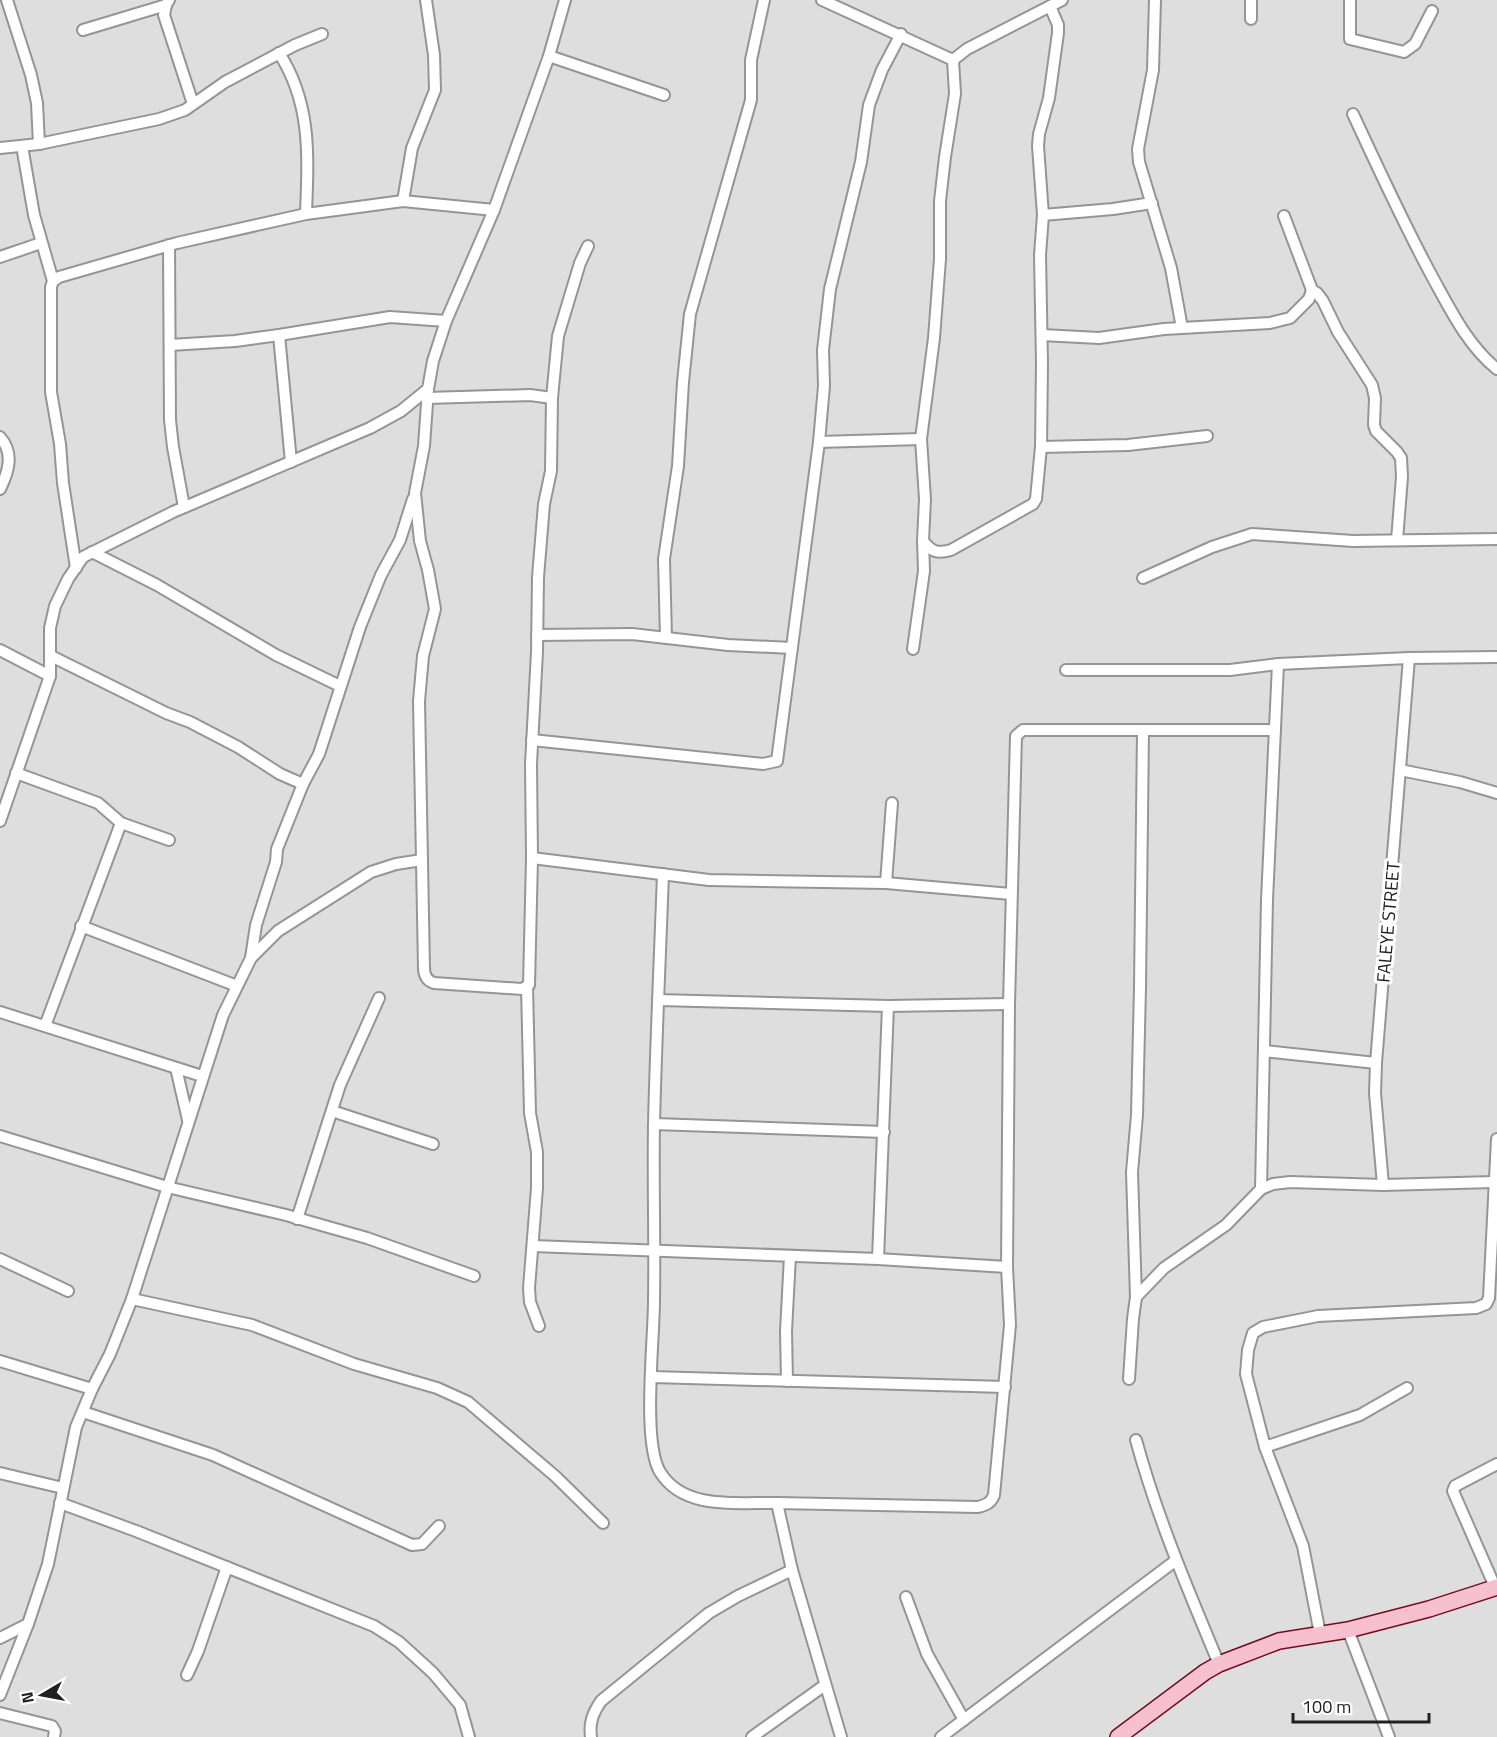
<svg xmlns="http://www.w3.org/2000/svg" width="1497" height="1737" viewBox="0 0 1497 1737" font-family="'Titillium Web',sans-serif">
<rect width="100%" height="100%" fill="#f1e8ed"/>
<rect fill="#dededf" x="0" y="0" width="1497" height="1737"/>
<g fill="none" stroke-linecap="round" stroke-linejoin="round">
<defs>
<g id="street">
<polyline points="7,0 31,75 37,103 39,144"/>
<polyline points="169,0 166,5 164,15 193,104"/>
<path d="M565,0l-16,56 -55,154 -48,111 -13,40 -5,28 -4,57 -9,47 5,48 8,29 7,39 -12,47 -4,45 5,267c0,7 3,13 10,15l88,6 7,-4 3,-127 -1,-94 6,-112 1,-75 6,-73 7,-33 1,-73 6,-62 22,-73 8,-17"/>
<polyline points="822,0 953,60 967,49 1062,0"/>
<polyline points="1155,0 1153,70 1138,149 1139,162 1171,268 1182,328"/>
<polyline points="1350,0 1350,39 1404,52 1415,44 1432,11"/>
<polyline points="1251,19 1251,0"/>
<polyline points="83,30 166,5"/>
<path d="M279,53c33,51 29,104 27,161"/>
<polyline points="549,56 664,95"/>
<path d="M1353,114c26,56 51,111 81,166 17,31 35,67 63,89"/>
<polyline points="22,146 34,215 53,281 51,287 51,392 60,444 63,483 76,568"/>
<polyline points="0,148 39,144 159,119 185,110 225,82 295,45 322,34"/>
<polyline points="403,201 412,148 435,90 434,55 426,0"/>
<polyline points="1043,215 1113,209 1152,203"/>
<polyline points="1284,216 1312,290 1317,293 1323,301 1338,332 1372,385 1375,398 1374,425 1376,431 1397,452 1401,458 1402,477 1397,540"/>
<polyline points="169,245 170,420 173,447 184,507"/>
<polyline points="0,257 41,243"/>
<polyline points="53,281 59,277 177,243 306,214 403,201 494,210"/>
<polyline points="279,335 291,462"/>
<polyline points="1042,335 1099,338 1164,329 1270,323 1290,318 1309,299 1312,290"/>
<polyline points="170,345 235,341 279,335 390,317 446,321"/>
<polyline points="427,398 530,395 552,398"/>
<path d="M0,437c14,16 9,34 0,52"/>
<polyline points="819,442 921,439"/>
<polyline points="1041,447 1128,445 1207,436"/>
<path d="M923,541c9,11 14,13 28,9l82,-46 3,-5 5,-52 1,-83 -2,-109 3,-40 -5,-69 1,-12 10,-36 9,-65v-8l-8,-19"/>
<polyline points="92,552 157,585 276,655 340,686"/>
<polyline points="1143,578 1212,547 1252,534 1353,541 1497,539"/>
<polyline points="537,635 632,634 728,645 792,648"/>
<polyline points="666,638 664,559 678,466 683,382 690,314 751,100 751,60 764,0"/>
<polyline points="913,649 924,571 923,541 925,499 921,439 934,338 940,259 940,201 945,157 955,94 953,60"/>
<polyline points="0,650 50,676"/>
<polyline points="51,656 166,713 190,722 238,747 280,774 303,784"/>
<polyline points="1066,670 1230,670 1278,664 1409,658 1497,657"/>
<polyline points="532,740 763,764 777,761 819,442 824,386 823,350 830,289 861,162 869,105 882,70 901,34"/>
<polyline points="1400,770 1460,782 1497,793"/>
<polyline points="16,773 98,803 121,823 169,840"/>
<polyline points="0,821 50,676 50,628 55,606 68,579 83,557 173,512 370,428 401,411 428,389"/>
<polyline points="532,858 709,880 886,883 1011,894"/>
<path d="M663,874c-3,83 -7,166 -9,250 -1,59 1,118 0,177 0,39 -12,141 6,171 24,39 78,30 117,31"/>
<polyline points="886,883 892,803"/>
<polyline points="81,926 237,986"/>
<polyline points="251,958 256,925 276,862 277,849 303,784 319,754 360,627 381,575 400,540 413,499"/>
<polyline points="527,987 530,1113 537,1152 537,1188 529,1288 530,1302 539,1326"/>
<polyline points="658,1000 888,1006 1009,1004"/>
<polyline points="0,1012 202,1076"/>
<polyline points="45,1026 121,823"/>
<polyline points="1264,1051 1376,1063"/>
<polyline points="176,1068 188,1120"/>
<polyline points="332,1111 433,1144"/>
<polyline points="654,1124 884,1132"/>
<polyline points="0,1136 167,1187 286,1215 367,1238 474,1276"/>
<polyline points="1383,1185 1375,1093 1376,1063 1409,658"/>
<polyline points="1261,1189 1267,900 1278,664"/>
<polyline points="297,1219 340,1085 379,998"/>
<polyline points="533,1246 878,1259 1007,1267"/>
<polyline points="0,1259 68,1291"/>
<polyline points="878,1259 888,1006"/>
<polyline points="1136,1297 1132,1172 1137,1115 1140,987 1143,731"/>
<polyline points="132,1299 252,1325 354,1364 437,1388 468,1402 555,1476 603,1523"/>
<polyline points="0,1361 92,1389"/>
<polyline points="652,1377 1005,1387"/>
<polyline points="1129,1379 1133,1319 1136,1297 1164,1268 1226,1225 1261,1189 1273,1184 1290,1182 1383,1185 1494,1182"/>
<polyline points="787,1381 786,1331 790,1256"/>
<polyline points="83,1412 213,1455 412,1545 422,1544 439,1526"/>
<path d="M1136,1440c21,77 52,150 83,224"/>
<polyline points="1265,1447 1360,1415 1407,1388"/>
<polyline points="0,1473 63,1488"/>
<polyline points="60,1503 136,1531 374,1626 399,1642 433,1673 460,1705 469,1737"/>
<polyline points="1495,1587 1453,1491 1455,1486 1497,1464"/>
<polyline points="906,1597 927,1654 964,1720"/>
<polyline points="1348,1630 1389,1737"/>
<polyline points="1320,1634 1303,1546 1265,1447 1246,1374 1248,1350 1253,1333 1263,1327 1318,1316 1476,1308 1486,1304 1489,1298 1497,1139"/>
<polyline points="0,1638 28,1624"/>
<polyline points="187,1675 198,1651 227,1567"/>
<polyline points="0,1695 28,1624 48,1564 76,1427 92,1389 110,1354 132,1299 223,1015 251,958 278,931 371,872 396,864 422,860"/>
<polyline points="0,1713 52,1726 55,1731 54,1737"/>
<path d="M591,1737c-2,-15 2,-24 10,-36l108,-88 29,-17 54,-26"/>
<polyline points="752,1737 825,1685"/>
<path d="M841,1737l-49,-167 -15,-67 201,4c8,-2 13,-4 16,-12l16,-170 -3,-58 2,-263 7,-268 7,-6h252"/>
<polyline points="941,1737 1175,1561"/>
</g>
<polyline id="secondary" points="1118,1737 1205,1672 1219,1664 1279,1641 1348,1630 1429,1609 1497,1587"/>
</defs>
<use href="#street" stroke="#959595" stroke-width="14"/>
<use href="#secondary" stroke="#740b1f" stroke-width="18"/>
<use href="#street" stroke="#fff" stroke-width="10"/>
<use href="#secondary" stroke="#f6c0ce" stroke-width="15"/>
</g>
<g text-anchor="middle" dominant-baseline="central" stroke-width="6" stroke-linejoin="round" paint-order="stroke">
<g font-size="18" fill="#212121" stroke="#fff">
<text transform="translate(1388 922) rotate(-85)">FALEYE STREET</text>
</g>
</g>
<g transform="translate(42 1695) rotate(260)" stroke="#ffffff" stroke-width="4.5" paint-order="stroke">
<path d="M0-4.5L10 22L0 15L-10 22Z" fill="#212121"/>
<text y="-9" font-size="16" font-weight="bold" text-anchor="middle" fill="#212121">N</text>
</g>
<path d="M1293 1713v9h136v-9" fill="none" stroke="#212121" stroke-width="3"/>
<text x="1302" y="1713" font-size="18" fill="#212121" stroke="#ffffff" stroke-width="4.5" paint-order="stroke">100 m</text>
</svg>
